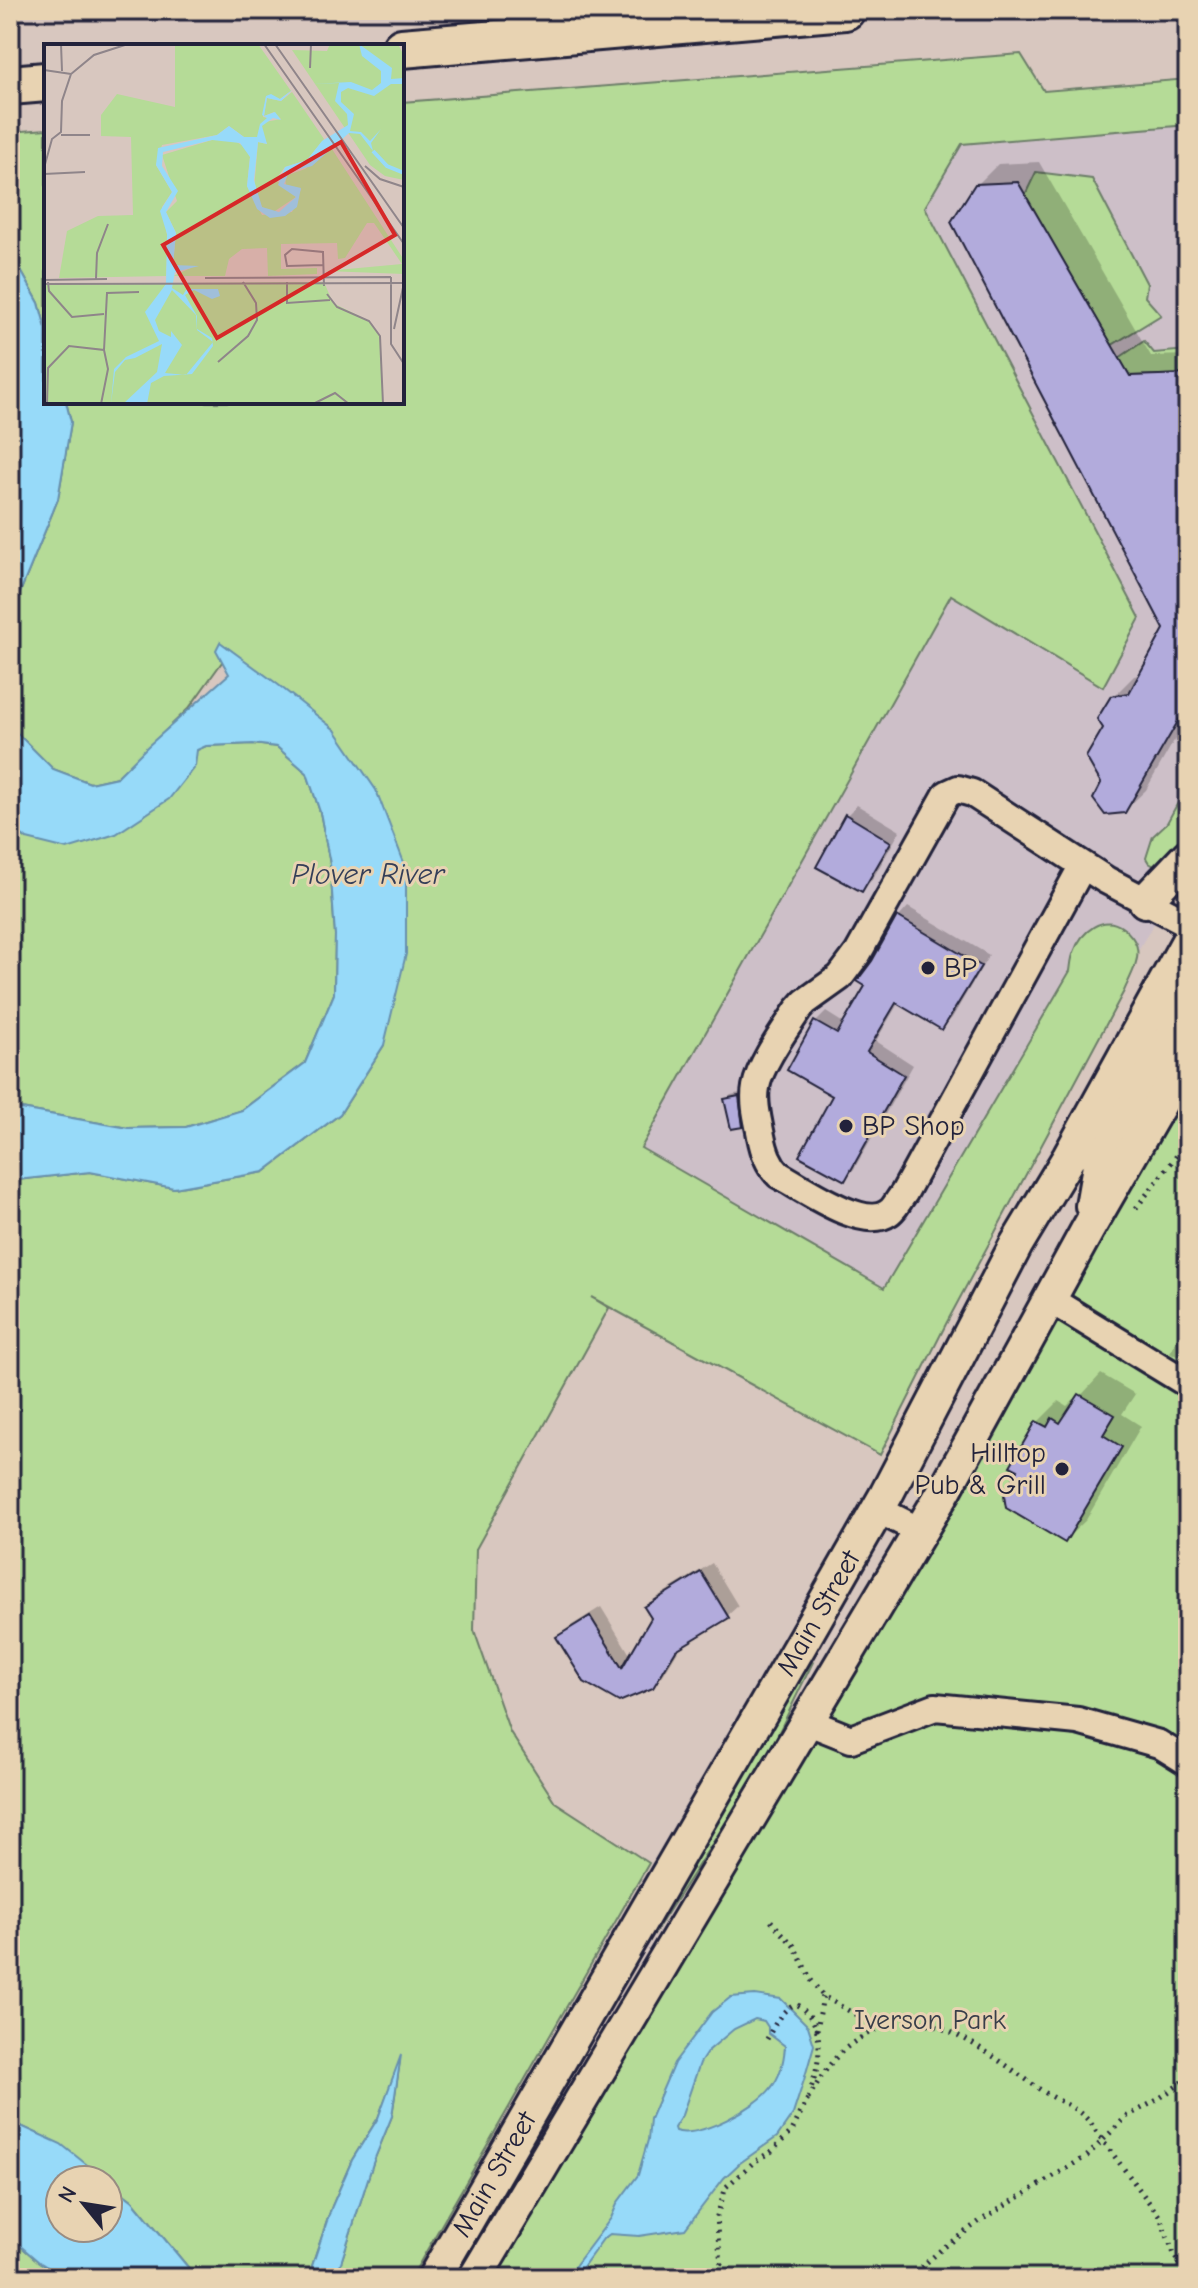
<svg xmlns="http://www.w3.org/2000/svg" width="1198" height="2288" viewBox="0 0 1198 2288" font-family="'Comic Neue',sans-serif">
<rect width="100%" height="100%" fill="#d8c7bf"/>
<filter id="ink" filterUnits="userSpaceOnUse"><feTurbulence type="fractalNoise" baseFrequency=".0125" numOctaves="2"/><feDisplacementMap in="SourceGraphic" scale="16" xChannelSelector="R" yChannelSelector="G"/><feConvolveMatrix kernelMatrix="1 2 1 2 8 2 1 2 1" color-interpolation-filters="sRGB"/></filter>
<g filter="url(#ink)">
<polygon fill="#cdbfc8" points="1188,79 1188,868 1138,950 1124,991 946,1324 641,1148 951,595 1103,687 1140,619 925,207 961,144 1071,136"/>
<g fill="#b5db97" stroke="#6c7e69" stroke-width="2">
<path d="M1021,54l23,37 144,-12v46l-226,19 -37,63 215,411 -37,69 -152,-92 -310,553 243,140 186,-317c1,-6 1,-13 4,-19 7,-20 29,-39 49,-24 6,4 13,13 14,20 3,13 -8,31 -13,43l-178,333 -66,131 -289,-158 18,11 -133,241 -2,81 36,102 45,70 94,61 -238,415h-75l37,-115 19,-47 8,-56 -22,58 -26,42 -20,46 -24,72h-111l-64,-77 -25,-19v-2h-3l-52,-39 -43,-20v-943l7,2 73,-8 84,16 90,-16 76,-58 44,-69 -49,-315 -114,-87 1,19 -33,46 -72,69 -27,6 -37,-14 -36,-36 -7,-24v-92l48,-118 13,-77 -5,-20h336v-300z"/>
<polygon points="46,129 46,329 39,303 10,251 10,132"/>
<polygon points="1036,172 1092,179 1147,284 1145,297 1161,315 1112,345 1025,195"/>
<polygon points="1144,341 1154,353 1188,350 1188,374 1130,376 1119,358"/>
<polygon points="253,744 277,747 307,773 320,812 330,864 335,935 334,994 305,1063 242,1110 186,1127 128,1128 10,1107 10,825 27,839 197,750 206,746"/>
<polygon points="1188,784 1188,857 1156,867 1149,863 1146,858 1153,836 1167,823"/>
<polygon points="1188,1055 1188,2278 475,2278"/>
<polygon points="807,1659 813,1662 764,1763 627,1976"/>
<polygon points="10,2237 39,2262 66,2278 10,2278"/>
</g>
<g fill="#97daf9" stroke="#6890ad" stroke-width="2" fill-rule="evenodd">
<polygon points="10,251 39,303 46,329 46,402 66,402 71,422 58,499 10,617"/>
<polygon points="220,642 276,683 335,730 376,790 406,868 406,954 384,1045 340,1114 264,1172 174,1188 90,1172 17,1180 10,1178 10,1107 128,1128 186,1127 242,1110 305,1063 334,994 335,935 330,864 320,812 307,773 277,747 253,744 206,746 197,750 195,766 169,799 116,834 67,849 27,839 10,825 10,709 17,733 53,769 90,783 117,777 148,746 229,674 216,650"/>
<path d="M755,1995l26,4 27,27 6,19 -10,35 -11,34 -16,23 -37,26 -16,15 -39,51 -46,7 -29,-2 -7,5 -28,39h-6l3,-8 39,-52 7,-16 20,-27 10,-35 2,-21 24,-56 38,-51 19,-15zM755,2019l9,2 4,6v6l17,13c-1,14 -5,31 -14,42 -14,19 -72,51 -96,43l-1,-3 8,-13 18,-52 8,-12 26,-22z"/>
<polygon points="401,2055 392,2116 373,2163 336,2278 308,2278 332,2206 352,2160 378,2118"/>
<polygon points="10,2121 61,2144 106,2180 60,2180 60,2228 108,2228 108,2182 133,2201 197,2278 66,2278 39,2262 10,2237"/>
</g>
<g fill="#0003">
<polygon points="1039,162 1151,356 1188,355 1188,716 1146,790 1124,811 1104,783 1105,728 1113,697 1134,676 1142,674 1166,629 976,186 998,164"/>
<polygon points="857,805 900,831 872,880 861,890 847,815"/>
<polygon points="908,907 989,955 952,1018 942,1028 899,1002 876,1041 913,1065 854,1169 844,1179 835,1095 816,1022 826,1012 845,1024 868,985 874,962 899,917"/>
<polygon points="743,1092 746,1120 742,1125 726,1099 731,1095"/>
<polygon points="1188,1321 1188,1363 1170,1352"/>
<polygon points="1101,1374 1135,1394 1122,1414 1141,1426 1086,1520 1065,1540 1021,1469 1038,1422 1059,1401 1067,1406 1074,1399 1077,1400"/>
<polygon points="712,1563 738,1606 727,1616 682,1644 663,1675 652,1686 559,1637 569,1627 601,1607 631,1656 653,1618 646,1607 657,1597"/>
</g>
<g fill="#b2abdc" stroke="#22223b" stroke-width="2">
<polygon points="1018,182 1130,376 1188,374 1188,704 1125,813 1105,815 1093,799 1101,783 1086,757 1103,728 1097,719 1111,696 1129,693 1164,629 951,222 975,184"/>
<polygon points="845,814 891,842 862,892 816,867"/>
<polygon points="897,916 981,966 942,1030 896,1003 867,1052 904,1075 845,1181 799,1156 832,1096 787,1070 814,1021 837,1034 865,986 857,981 872,961"/>
<polygon points="739,1096 743,1127 731,1129 724,1099"/>
<polygon points="1079,1394 1115,1415 1103,1435 1122,1447 1065,1543 1006,1508 1004,1496 1018,1470 1010,1466 1036,1421 1047,1427 1052,1418 1060,1423"/>
<polygon points="701,1572 729,1618 676,1650 653,1688 619,1702 584,1682 556,1637 590,1616 622,1668 651,1618 644,1607"/>
</g>
<g fill="none" stroke-linecap="round" stroke-linejoin="round">
<defs>
<g id="minor">
<path d="M1083,865l-179,328c-5,6 -10,17 -16,20 -25,18 -85,-25 -109,-38 -11,-11 -15,-24 -18,-39 -3,-16 -8,-33 -5,-49 4,-23 29,-57 42,-77l7,-8 35,-25 18,-24 89,-159 11,-5 14,4 134,87 82,43"/>
<polyline points="1049,1299 1188,1384"/>
<polyline points="877,1509 920,1531"/>
<polyline points="806,1721 851,1739 935,1707 1078,1721 1159,1744 1188,1762"/>
</g>
<g id="major">
<polyline points="1145,901 1188,856"/>
<polyline points="1092,1206 1100,1160 1188,995"/>
<path id="s1" d="M434,2278l368,-636 84,-147 130,-250 53,-88 119,-216"/>
<polyline points="475,2278 946,1488 1088,1229 1188,1055"/>
</g>
<g id="highway">
<polyline points="402,48 845,10"/>
<polyline points="10,85 46,82"/>
</g>
</defs>
<use href="#minor" stroke="#22223b" stroke-width="32"/>
<use href="#major" stroke="#22223b" stroke-width="38"/>
<use href="#highway" stroke="#22223b" stroke-width="44"/>
<g stroke="#22223b" stroke-width="5" stroke-dasharray="2 6" stroke-linecap="butt">
<polyline points="1136,1208 1175,1158 1188,1138"/>
<polyline points="771,1921 794,1946 811,1980 823,1996 865,2020 892,2023"/>
<polyline points="817,2030 823,1996"/>
<path d="M767,2039c7,-13 14,-29 28,-35 32,17 26,56 16,84"/>
<path d="M808,2098c8,-12 15,-25 24,-36 21,-25 59,-45 92,-39 32,5 84,43 111,63 23,17 49,21 62,47l63,84 14,37 14,22"/>
<polyline points="712,2278 721,2263 716,2219 726,2187 754,2162 772,2151 792,2131 808,2098"/>
<polyline points="909,2278 943,2248 980,2221 1087,2156 1126,2117 1157,2100 1188,2078"/>
</g>
<use href="#minor" stroke="#e8d3b2" stroke-width="26"/>
<use href="#major" stroke="#e8d3b2" stroke-width="32"/>
<use href="#highway" stroke="#e8d3b2" stroke-width="38"/>
</g>
</g>
<g fill="#22223b" stroke="#e8d3b2" stroke-width="3">
<circle cx="928" cy="968" r="8"/>
<circle cx="846" cy="1126" r="8"/>
<circle cx="1062" cy="1469" r="8"/>
</g>
<g text-anchor="middle" dominant-baseline="central" stroke-width="6" stroke-linejoin="round" paint-order="stroke">
<g font-size="28" fill="#22223b" stroke="#e8d3b2" text-anchor="start">
<text x="944" y="968">BP</text>
<text x="862" y="1126">BP Shop</text>
<text x="1046" y="1453" text-anchor="end">Hilltop<tspan x="1046" dy="32">Pub &amp; Grill</tspan></text>
</g>
<g font-size="28" fill="#22223b" stroke="#e8d3b2">
<text stroke="none"><textPath href="#s1" startOffset="768">Main Street</textPath></text>
<text stroke="none"><textPath href="#s1" startOffset="120">Main Street</textPath></text>
</g>
<g font-size="28" fill="#383e49" stroke="#e8d3b2">
<text x="930" y="2020">Iverson Park</text>
</g>
<g font-size="30" font-style="italic" fill="#343e58" stroke="#e8d3b2">
<text x="368" y="874">Plover River</text>
</g>
</g>
<g transform="translate(44 44)">
<rect width="360" height="360" fill="#d8c7bf"/>
<path d="M131,0h83l33,47 -11,8 -14,-3 -3,21 5,1 -11,20 -13,-1 -15,-11 -12,9 -55,10 -6,20 16,27 -10,15 6,33 -2,36 -107,2 8,-47 31,-15 35,-1 -2,-78 -30,-1v-21l16,-21 58,13zM286,0h68l6,12v124l-19,-4 -15,-11 -78,-115 35,1zM248,48l32,47 -17,21 -22,7 -6,8 -2,6 19,16 -24,16 -10,-6 -8,-18 4,-47 9,2 -6,-14 4,-8 16,-3 -7,-7 -10,4 3,-18 14,3zM168,96h21l12,7 5,10 -3,29 15,29 30,-3 9,-23 -15,-3 -1,-10 20,-7 25,-23 74,114v14l-78,-3 76,-7 -28,-41h-7l-22,35 -7,1 -1,-16 -56,1v25l36,-1v6l-49,2 -1,-28 -25,1 -13,10 -4,17h-52l20,-9 -20,-2 3,-32 -10,-21 11,-11 -15,-46zM280,238l9,21 36,18 11,15 3,68h-339v-120z" fill="#b5db97"/>
<path d="M315,0l33,24 -1,11 13,-1v6h-13l-17,12 -26,-8 -7,4v10l13,12 -4,17 11,1 9,9 11,-12 -10,14 2,8 -13,-17 -11,-1 -37,33 -23,6 -5,12 17,4 -4,19 -12,9 -15,2 -13,-9 -10,-23 3,-29 -10,-14 -28,-3 -49,12 -1,14 16,25 -12,21 10,21 -3,32 26,1 -24,6 -3,16 11,7 3,-5 4,-1h28l2,7 -8,3 -18,-9 -9,5 12,21v13l15,9 1,8 -21,28 -28,2 -13,7 -4,21h-24l34,-32 5,-28 -27,14 -10,2 -10,12 -4,32 3,-35 12,-12 33,-16 -14,-29 21,-28 1,-50 -7,-23 12,-19 -16,-27 2,-17 59,-13 12,-9 15,11h13l3,-13 7,-6 -5,-3 4,-19 5,-2 9,5 12,-9 -11,11 -14,-3 -3,18 11,-4 6,8 -8,-2 -11,8 5,18 -9,-2 -4,38 8,27 17,5 17,-15 -18,-12 7,-18 22,-7 15,-19 26,-16 -1,-11 -12,-13 4,-18 -27,1 39,-2 21,8 9,-7v-12l-19,-15zM128,246l24,25 1,15 16,12 -27,33 -21,-2 17,-28 -11,-14v6l-12,-6 -4,-11z" fill="#97daf9" fill-rule="evenodd"/>
<path fill="none" stroke="#97daf9" stroke-width="4" d="M329,107l14,15 17,7"/>
<path fill="none" stroke="#8f858a" stroke-width="2" d="M17,0l1,27M220,0l140,200M231,0l129,184M266,24l1,-24M0,26l27,4M17,91h29M321,122l15,13 24,8M0,124l8,-29 9,-7 1,-31 9,-27 23,-19 34,-11M0,130l41,-2M279,221l-36,1 -2,-11 7,-6 31,3 1,34M347,233v67l13,20M161,234l186,-1M52,235l1,-26 11,-29M0,236l63,-1M4,238l1,9 23,26 32,-3M243,238v21l43,-3M0,240l358,-1M283,250l10,13 32,14 11,15 3,68M350,285l10,-46M60,306l3,-57 32,-1M174,318l30,-26 9,-16 -1,-17 -13,-21M3,360l1,-36 21,-22 35,4 4,19 -7,35M269,360l22,-11 14,11"/>
<path fill="#d62828" fill-opacity="0.15" stroke="#d62828" stroke-width="4" d="M297,98l54,93 -178,103 -54,-93z"/>
<rect width="360" height="360" fill="none" stroke="#22223b" stroke-width="4"/>
</g>
<rect width="1198" height="2288" fill="none" stroke="#e8d3b2" stroke-width="40"/>
<rect x="20" y="20" width="1158" height="2248" fill="none" stroke="#22223b" stroke-width="3" filter="url(#ink)"/>
<g transform="translate(84 2204) rotate(300)"><circle r="38" fill="#e8d3b2" stroke="#998c82" stroke-width="2"/>
<path d="M0-6L14 30L0 20L-14 30Z" fill="#22223b"/>
<text y="-12" font-size="22" font-weight="bold" text-anchor="middle" fill="#22223b">N</text>
</g>
</svg>
